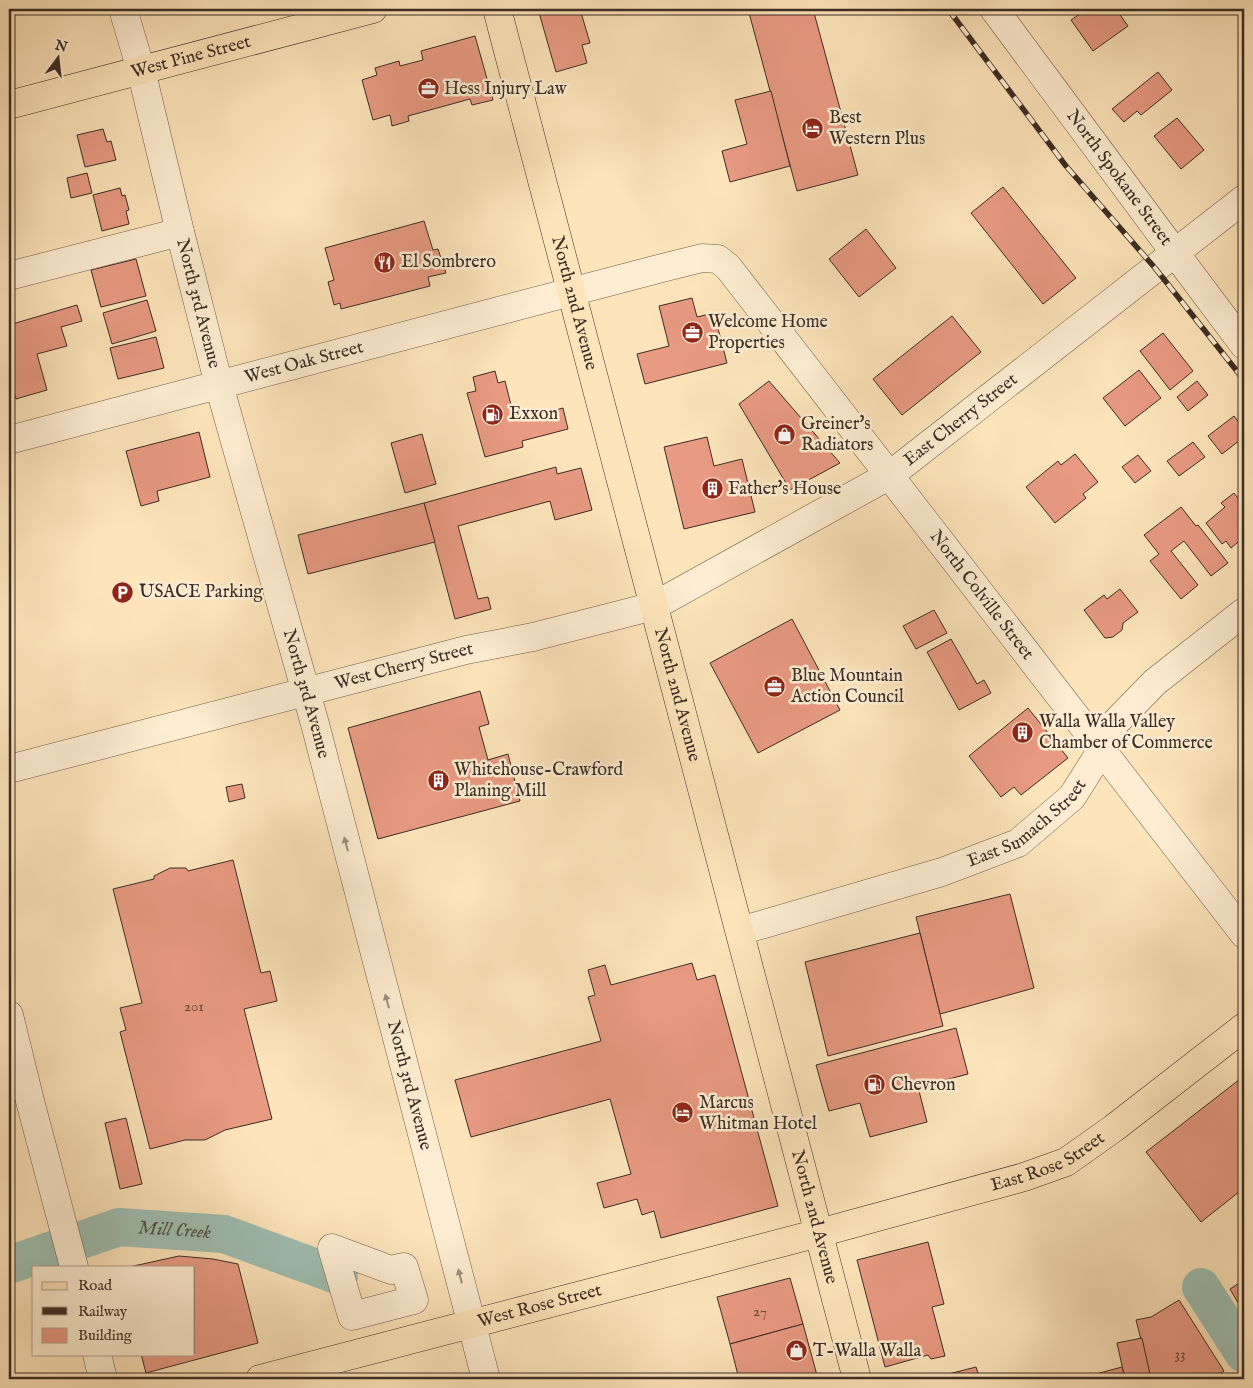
<svg xmlns="http://www.w3.org/2000/svg" width="1253" height="1388" viewBox="0 0 1253 1388" font-family="'IM FELL English',serif">
<rect width="100%" height="100%" fill="#fde4ba"/>
<filter id="stains"><feTurbulence type="fractalNoise" baseFrequency=".004" numOctaves="4"/><feColorMatrix values="0 0 0 0 .2 0 0 0 0 .09 0 0 0 0 .02 0 0 0 .5 -.17"/></filter>
<radialGradient id="worn" r=".72"><stop offset=".6" stop-color="#630" stop-opacity="0"/><stop offset="1" stop-color="#630" stop-opacity=".3"/></radialGradient>
<g fill="none" stroke-linecap="round" stroke-linejoin="round">
<g stroke="#9fbeb2" stroke-width="38">
<path id="s1" d="M9,1265l110,-38 105,7 115,42"/>
<polyline points="1201,1287 1244,1354"/>
</g>
</g>
<g fill="#e89a82" stroke="#3b2d25">
<polygon points="538,9 580,9 590,43 582,45 587,63 556,72"/>
<polygon points="748,9 813,9 858,175 797,191"/>
<polygon points="1087,9 1116,9 1128,26 1093,51 1071,20"/>
<polygon points="475,36 493,100 472,105 470,99 408,116 409,121 392,126 390,115 373,120 362,80 377,75 375,68 399,61 400,66 423,60 421,51"/>
<polygon points="1158,72 1172,90 1141,115 1137,111 1124,122 1112,109"/>
<polygon points="771,91 790,166 730,182 722,151 747,144 735,100"/>
<polygon points="1177,118 1204,150 1181,169 1154,136"/>
<polygon points="103,129 107,142 111,141 116,160 85,167 77,135"/>
<polygon points="87,173 92,193 71,198 67,178"/>
<polygon points="1003,187 1076,278 1043,304 971,213"/>
<polygon points="120,188 122,196 125,195 129,210 126,211 129,224 102,231 93,195"/>
<polygon points="424,221 433,250 438,249 446,273 428,277 430,286 341,309 340,303 334,305 328,282 334,280 325,248"/>
<polygon points="866,229 896,268 859,297 829,259"/>
<polygon points="136,259 146,296 101,307 91,270"/>
<polygon points="692,298 697,317 714,313 727,363 645,384 637,354 669,346 659,306"/>
<polygon points="147,300 156,331 112,344 103,313"/>
<polygon points="77,305 82,321 61,327 67,346 37,354 47,390 16,399 9,373 9,325"/>
<polygon points="952,316 981,352 902,415 873,379"/>
<polygon points="1163,333 1193,371 1170,390 1140,351"/>
<polygon points="156,337 164,368 118,379 110,348"/>
<polygon points="1139,370 1161,398 1125,426 1103,398"/>
<polygon points="495,371 498,383 505,381 515,421 563,408 568,429 522,441 523,447 485,457 467,393 476,391 473,377"/>
<polygon points="769,381 840,463 790,490 739,404"/>
<polygon points="1197,381 1208,395 1188,411 1177,397"/>
<polygon points="1234,416 1244,429 1244,437 1222,454 1208,436"/>
<polygon points="199,432 210,477 157,491 159,501 141,506 126,451"/>
<polygon points="422,434 436,484 405,493 391,443"/>
<polygon points="707,437 714,466 742,459 755,512 684,529 664,447"/>
<polygon points="1193,442 1205,457 1179,476 1167,461"/>
<polygon points="1075,454 1098,482 1083,494 1086,498 1055,523 1026,487 1058,461 1061,465"/>
<polygon points="1138,455 1151,471 1135,483 1122,467"/>
<polygon points="556,467 557,474 581,468 592,510 555,520 550,501 458,526 478,599 488,597 491,609 455,619 424,503"/>
<polygon points="1234,493 1244,506 1244,537 1231,548 1226,541 1222,544 1206,523 1225,507 1221,503"/>
<polygon points="424,503 435,542 308,574 298,535"/>
<polygon points="1181,507 1196,526 1198,525 1228,563 1211,576 1184,541 1171,551 1198,585 1181,599 1150,561 1159,554 1144,535"/>
<polygon points="1120,589 1138,612 1123,623 1122,630 1113,637 1105,638 1084,610 1104,595 1107,599"/>
<polygon points="934,610 947,633 916,649 903,626"/>
<polygon points="792,619 840,710 758,753 710,663"/>
<polygon points="951,639 977,684 984,680 991,693 959,710 927,652"/>
<polygon points="480,691 489,724 479,727 488,760 508,754 520,801 378,839 348,728"/>
<polygon points="1028,708 1068,758 1021,795 1014,787 1001,797 969,756"/>
<polygon points="242,784 245,798 229,802 226,787"/>
<polygon points="233,860 261,973 270,971 277,1001 244,1009 272,1119 225,1130 205,1140 185,1140 150,1149 120,1032 126,1030 120,1008 142,1003 113,889 154,879 154,876 170,868 186,868 188,871"/>
<polygon points="1010,894 1034,988 940,1014 916,917"/>
<polygon points="920,933 943,1026 828,1056 805,962"/>
<polygon points="692,963 697,980 715,975 778,1206 661,1238 654,1211 642,1215 637,1199 604,1208 597,1183 631,1174 610,1099 471,1137 455,1080 601,1041 588,997 595,995 588,970 605,965 611,985"/>
<polygon points="956,1028 968,1074 918,1087 927,1122 870,1137 860,1103 829,1111 816,1065"/>
<polygon points="1244,1076 1244,1188 1201,1222 1146,1152"/>
<polygon points="126,1118 142,1184 120,1189 105,1123"/>
<polygon points="928,1242 944,1304 932,1307 945,1356 931,1359 928,1355 885,1367 857,1260"/>
<polygon points="179,1256 213,1259 238,1264 258,1343 146,1373 141,1354 194,1354 194,1267 129,1267"/>
<polygon points="790,1278 803,1324 730,1344 717,1297"/>
<polygon points="1244,1280 1244,1313 1230,1289"/>
<polygon points="1179,1300 1224,1371 1210,1379 1151,1379 1136,1320 1151,1317"/>
<polygon points="803,1324 818,1379 739,1379 730,1344"/>
<polygon points="1142,1338 1151,1379 1125,1379 1117,1343"/>
<polygon points="976,1367 980,1379 929,1379"/>
<polygon points="1122,1367 1125,1379 1093,1379 1092,1375"/>
<polygon points="455,1373 457,1379 435,1379"/>
<polygon points="1091,1373 1093,1379 1069,1379"/>
<polygon points="928,1374 929,1379 908,1379"/>
</g>
<g fill="none" stroke-linecap="round" stroke-linejoin="round">
<defs>
<g id="minor">
<path id="s2" d="M123,9l18,61 39,162 39,153 96,339 171,655"/>
<path id="s3" d="M994,9l181,244 69,92"/>
<polyline points="9,276 180,232"/>
<path id="s4" d="M9,440l653,-172 40,-10 16,1 10,8c173,222 343,446 516,667"/>
<path id="s5" d="M9,769l457,-119 67,-13 121,-31 236,-131 354,-276"/>
<path id="s6" d="M740,931l202,-59 76,-29 54,-46 29,-46 14,-28 40,-41 89,-70"/>
<polyline points="9,1015 30,1101 74,1267"/>
<polygon points="332,1248 391,1270 404,1267 414,1300 352,1316"/>
<polyline points="97,1354 103,1379"/>
</g>
<g id="major">
<path id="s7" d="M497,9l360,1370"/>
<path id="s8" d="M9,105l364,-96"/>
<path id="s9" d="M260,1379l559,-146 205,-56 42,-15 48,-34 130,-101"/>
</g>
</defs>
<use href="#minor" stroke="#6c5b4a" stroke-width="29"/>
<use href="#major" stroke="#3b2d25" stroke-width="29"/>
<use href="#minor" stroke="#feedd2" stroke-width="28"/>
<use href="#major" stroke="#fde4ba" stroke-width="28"/>
<defs>
<polyline id="rail" points="948,9 1066,166 1155,268 1244,380"/>
</defs>
<use href="#rail" stroke="#3b2d25" stroke-width="5.5"/>
<use href="#rail" stroke="#feedd2" stroke-width="4" stroke-dasharray="11" stroke-linecap="butt"/>
</g>
<defs><path id="oneway-solid" d="M-6-.8H1V-3.2L6.5 0L1 3.2V.8H-6Z" transform="scale(1.25)"/></defs>
<g fill="#9c8d7c">
<use href="#oneway-solid" transform="translate(346 844) rotate(-105)"/>
<use href="#oneway-solid" transform="translate(387 1001) rotate(-105)"/>
<use href="#oneway-solid" transform="translate(460 1276) rotate(-104)"/>
</g>
<defs>
<symbol id="office-disc" viewBox="-11 -11 22 22"><circle r="9.5" fill="#8f2418" stroke="#feedd2"/><path d="M-6-3h4V-5.5h4V-3h4V5H-6ZM-1-4.5V-3h2v-1.5ZM-6 0V1H6V0Z" fill="#fff"/></symbol>
<symbol id="hotel-disc" viewBox="-11 -11 22 22"><circle r="9.5" fill="#8f2418" stroke="#feedd2"/><path d="M-6-4.5h1.5V1H6V5H4.5V3h-9V5H-6ZM-4 0a1.8 1.8 0 1 1 3.6 0ZM.5 0V-2.5h3Q6-2.5 6 0Z" fill="#fff"/></symbol>
<symbol id="restaurant-disc" viewBox="-11 -11 22 22"><circle r="9.5" fill="#8f2418" stroke="#feedd2"/><path d="M-5-6h1v4h1v-4h1v4h1v-4h1v5L-1.5 .5V6h-2V.5L-5-1ZM5-6V6H3V1.5H1.5Q1.5-4 5-6Z" fill="#fff"/></symbol>
<symbol id="fuel-disc" viewBox="-11 -11 22 22"><circle r="9.5" fill="#8f2418" stroke="#feedd2"/><path d="M-5.5-6h7V0h2V4h1.3V-2.5L3-4.5l.8-.8L6-3V5H2.5V1h-1V6h-7ZM-4.2-4.7v3.2H.2V-4.7Z" fill="#fff"/></symbol>
<symbol id="shop-disc" viewBox="-11 -11 22 22"><circle r="9.5" fill="#8f2418" stroke="#feedd2"/><path d="M-5-2.5h2.3a2.7 3.5 0 0 1 5.4 0H5L5.5 6h-11ZM-1.5-2.5h3a1.5 2.3 0 0 0-3 0Z" fill="#fff"/></symbol>
<symbol id="building-disc" viewBox="-11 -11 22 22"><circle r="9.5" fill="#8f2418" stroke="#feedd2"/><path d="M-4-6H4V6H1V3H-1V6H-4ZM-2.5-4.3h1.7v1.8h-1.7ZM.8-4.3h1.7v1.8H.8ZM-2.5-1h1.7V.8h-1.7ZM.8-1h1.7V.8H.8Z" fill="#fff"/></symbol>
<symbol id="parking-disc" viewBox="-11 -11 22 22"><circle r="9.5" fill="#8f2418" stroke="#feedd2"/><path d="M-3.5-5.5H1a3.5 3.5 0 0 1 0 7H-1V5.5H-3.5ZM-1-3.4V-.6H.8a1.4 1.4 0 0 0 0-2.8Z" fill="#fff"/></symbol>
</defs>
<g fill-rule="evenodd">
<use href="#office-disc" x="416" y="76" width="25" height="25"/>
<use href="#hotel-disc" x="800" y="116" width="25" height="25"/>
<use href="#restaurant-disc" x="372" y="250" width="25" height="25"/>
<use href="#office-disc" x="680" y="320" width="25" height="25"/>
<use href="#fuel-disc" x="480" y="402" width="25" height="25"/>
<use href="#shop-disc" x="772" y="422" width="25" height="25"/>
<use href="#building-disc" x="700" y="476" width="25" height="25"/>
<use href="#parking-disc" x="110" y="580" width="25" height="25"/>
<use href="#office-disc" x="762" y="674" width="25" height="25"/>
<use href="#building-disc" x="1010" y="720" width="25" height="25"/>
<use href="#building-disc" x="426" y="768" width="25" height="25"/>
<use href="#fuel-disc" x="862" y="1072" width="25" height="25"/>
<use href="#hotel-disc" x="670" y="1100" width="25" height="25"/>
<use href="#shop-disc" x="784" y="1338" width="25" height="25"/>
</g>
<g text-anchor="middle" dominant-baseline="central" stroke-width="5" stroke-linejoin="round" paint-order="stroke">
<g font-size="15" fill="#66483c">
<text x="194" y="1006">201</text>
<text x="760" y="1311">27</text>
<text x="1180" y="1354">33</text>
</g>
<g font-size="18" fill="#3b2d25" stroke="#feedd2">
<text stroke="none"><textPath href="#s8" startOffset="188">West Pine Street</textPath></text>
<text stroke="none"><textPath href="#s3" startOffset="210">North Spokane Street</textPath></text>
<text stroke="none"><textPath href="#s7" startOffset="304">North 2nd Avenue</textPath></text>
<text stroke="none"><textPath href="#s2" startOffset="304">North 3rd Avenue</textPath></text>
<text stroke="none"><textPath href="#s4" startOffset="305">West Oak Street</textPath></text>
<text stroke="none"><textPath href="#s5" startOffset="1025">East Cherry Street</textPath></text>
<text stroke="none"><textPath href="#s4" startOffset="1160">North Colville Street</textPath></text>
<text stroke="none"><textPath href="#s5" startOffset="408">West Cherry Street</textPath></text>
<text stroke="none"><textPath href="#s2" startOffset="709">North 3rd Avenue</textPath></text>
<text stroke="none"><textPath href="#s7" startOffset="709">North 2nd Avenue</textPath></text>
<text stroke="none"><textPath href="#s6" startOffset="310">East Sumach Street</textPath></text>
<text stroke="none"><textPath href="#s2" startOffset="1114">North 3rd Avenue</textPath></text>
<text stroke="none"><textPath href="#s9" startOffset="818">East Rose Street</textPath></text>
<text stroke="none"><textPath href="#s7" startOffset="1249">North 2nd Avenue</textPath></text>
<text stroke="none"><textPath href="#s9" startOffset="289">West Rose Street</textPath></text>
</g>
<g font-size="18" fill="#3b2d25" stroke="#feedd2" text-anchor="start">
<text x="444" y="89">Hess Injury Law</text>
<text x="829" y="118">Best<tspan x="829" dy="21">Western Plus</tspan></text>
<text x="401" y="262">El Sombrero</text>
<text x="708" y="322">Welcome Home<tspan x="708" dy="21">Properties</tspan></text>
<text x="509" y="414">Exxon</text>
<text x="801" y="424">Greiner's<tspan x="801" dy="21">Radiators</tspan></text>
<text x="728" y="489">Father's House</text>
<text x="139" y="592">USACE Parking</text>
<text x="791" y="676">Blue Mountain<tspan x="791" dy="21">Action Council</tspan></text>
<text x="1039" y="722">Walla Walla Valley<tspan x="1039" dy="21">Chamber of Commerce</tspan></text>
<text x="454" y="770">Whitehouse-Crawford<tspan x="454" dy="21">Planing Mill</tspan></text>
<text x="891" y="1085">Chevron</text>
<text x="699" y="1103">Marcus<tspan x="699" dy="21">Whitman Hotel</tspan></text>
<text x="813" y="1351">T-Walla Walla</text>
</g>
<g font-size="19" font-style="italic" fill="#545148" stroke="#feedd2">
<text stroke="none"><textPath href="#s1" startOffset="172">Mill Creek</textPath></text>
</g>
</g>
<rect width="1253" height="1388" fill="none" stroke="#fde4ba" stroke-width="30"/>
<rect x="10" y="10" width="1233" height="1368" fill="none" stroke="#3b2d25" stroke-width="2.5"/>
<rect x="15" y="15" width="1223" height="1358" fill="none" stroke="#3b2d25"/>
<rect x="32" y="1266" width="162" height="90" fill="#feedd2" stroke="#b0a08d"/>
<rect x="42" y="1282" width="25" height="8" fill="#fde4ba" stroke="#b0a08d"/>
<text x="78" y="1290" font-size="15" fill="#3b2d25">Road</text>
<rect x="42" y="1307" width="25" height="8" fill="#3b2d25" stroke="#b0a08d"/>
<text x="78" y="1316" font-size="15" fill="#3b2d25">Railway</text>
<rect x="42" y="1328" width="25" height="15" fill="#e89a82" stroke="#b0a08d"/>
<text x="78" y="1340" font-size="15" fill="#3b2d25">Building</text>
<g transform="translate(58 58) rotate(15)" stroke="#feedd2" stroke-width="4" paint-order="stroke">
<path d="M0-4L9 19L0 12L-9 19Z" fill="#3b2d25"/>
<text y="-8" font-size="14" font-weight="bold" text-anchor="middle" fill="#3b2d25">N</text>
</g>
<rect width="100%" height="100%" filter="url(#stains)"/>
<rect width="100%" height="100%" fill="url(#worn)"/>
</svg>
